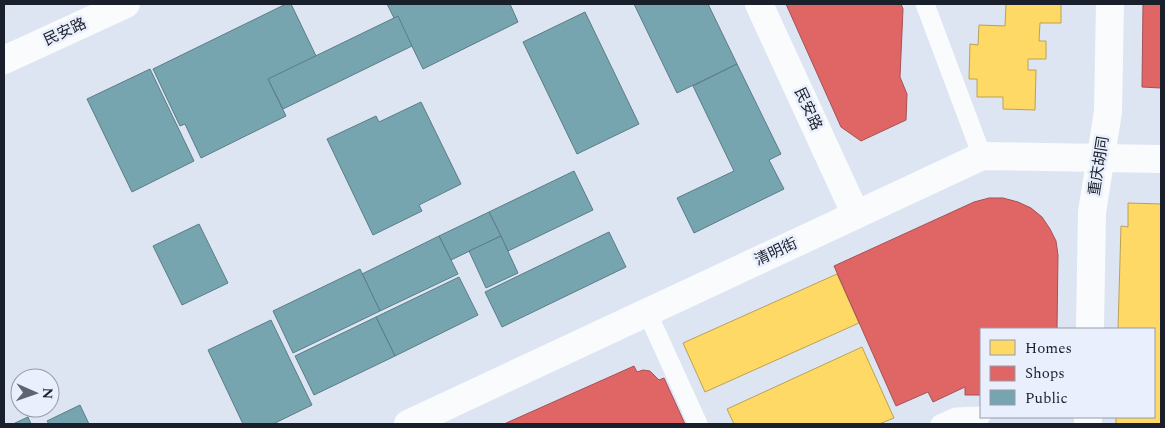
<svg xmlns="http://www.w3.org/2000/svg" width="1165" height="428" viewBox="0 0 1165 428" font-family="Spectral,'Noto Sans SC',serif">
<rect width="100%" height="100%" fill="#dde5f3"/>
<g fill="#ffd966" stroke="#baa254">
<polygon points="1006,4 1061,4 1061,23 1040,23 1039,41 1046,41 1046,59 1028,59 1028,70 1036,70 1035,110 1003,109 1003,97 977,97 977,79 969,79 970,44 978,45 979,25 1005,26"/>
<polygon points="1128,203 1161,204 1161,424 1116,424 1116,417 1154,417 1154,329 1118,329 1121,226 1128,227"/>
<polygon points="837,274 859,323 705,392 683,343"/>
<polygon points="862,347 894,418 879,424 734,424 727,409"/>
</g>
<g fill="#e06666" stroke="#a55154">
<polygon points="786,4 901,4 903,9 900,77 907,94 906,120 861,141 841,127"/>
<polygon points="1143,4 1161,4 1161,88 1142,87"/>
<polygon points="989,198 1003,198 1018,202 1031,208 1042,217 1050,229 1056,241 1058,255 1057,329 981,329 981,395 965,395 965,387 933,402 928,392 896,406 834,266 974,202"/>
<polygon points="634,366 637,372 643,370 650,371 659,380 664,378 685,424 504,424"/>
</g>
<g fill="#76a5af" stroke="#5a7d87">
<polygon points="286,4 291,4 318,60 270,83 286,116 201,158 185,124 180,126 153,69"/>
<polygon points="387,4 510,4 518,22 423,69 408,38 405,40"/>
<polygon points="634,4 708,4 737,64 677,93"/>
<polygon points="585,12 639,124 577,154 523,42"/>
<polygon points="398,16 412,46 283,109 268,79"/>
<polygon points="737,64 781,154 769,160 784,189 694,233 677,198 734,171 693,86"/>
<polygon points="150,69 194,161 132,192 87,99"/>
<polygon points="421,102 461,184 419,205 422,211 373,235 327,139 376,116 379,122"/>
<polygon points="574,171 593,210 508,251 489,212"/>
<polygon points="489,212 501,236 451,260 439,236"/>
<polygon points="199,224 228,283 182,305 153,246"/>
<polygon points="609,232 626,267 502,327 485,292"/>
<polygon points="439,236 458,274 380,311 362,274"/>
<polygon points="501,236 518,273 486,288 469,251"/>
<polygon points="360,269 380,311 293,353 273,311"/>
<polygon points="459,277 478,315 395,356 376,317"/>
<polygon points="376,317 395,356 314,395 295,356"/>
<polygon points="271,320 312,405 273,424 243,424 208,350"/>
<polygon points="80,405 89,424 49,424 47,421"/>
<polygon points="28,417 31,424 13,424"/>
</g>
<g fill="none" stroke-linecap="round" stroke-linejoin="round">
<g stroke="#fafbfd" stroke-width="19">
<polyline points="925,4 982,156"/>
<polyline points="647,312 698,424"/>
<polyline points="940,424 956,417 981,416"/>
</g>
<g stroke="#fafbfd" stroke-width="28">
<polyline points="1090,329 1092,212 1108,112 1110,4"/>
<polyline points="1088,424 1088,417"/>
</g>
<g stroke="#fafbfd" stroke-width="28">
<polyline points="759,4 856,215"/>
<polyline points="4,60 126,4"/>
<polyline points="408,424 982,156 1161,159"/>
</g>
</g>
<g text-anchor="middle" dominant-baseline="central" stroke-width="5" stroke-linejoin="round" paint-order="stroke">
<g font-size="15" fill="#1a202b" stroke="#e9effc">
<text transform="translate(65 32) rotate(-25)">民安路</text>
<text transform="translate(808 109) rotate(65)">民安路</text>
<text transform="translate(1099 166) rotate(-81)">重庆胡同</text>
<text transform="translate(776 252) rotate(-25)">清明街</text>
</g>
</g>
<rect width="1165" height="428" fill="none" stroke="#1a202b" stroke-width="10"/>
<rect x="980" y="328" width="175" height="90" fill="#e9effc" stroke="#969ca8"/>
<rect x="990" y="340" width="25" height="15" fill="#ffd966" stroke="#969ca8"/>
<text x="1025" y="353" font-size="15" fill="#1a202b">Homes</text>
<rect x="990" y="366" width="25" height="15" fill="#e06666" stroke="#969ca8"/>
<text x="1025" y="378" font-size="15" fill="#1a202b">Shops</text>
<rect x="990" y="390" width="25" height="15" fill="#76a5af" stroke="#969ca8"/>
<text x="1025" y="403" font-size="15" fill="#1a202b">Public</text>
<g transform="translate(35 393) rotate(92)"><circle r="24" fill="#e9effc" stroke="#969ca8"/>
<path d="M0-4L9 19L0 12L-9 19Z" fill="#5e6571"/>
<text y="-8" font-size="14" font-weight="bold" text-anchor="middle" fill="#1a202b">N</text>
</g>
</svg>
